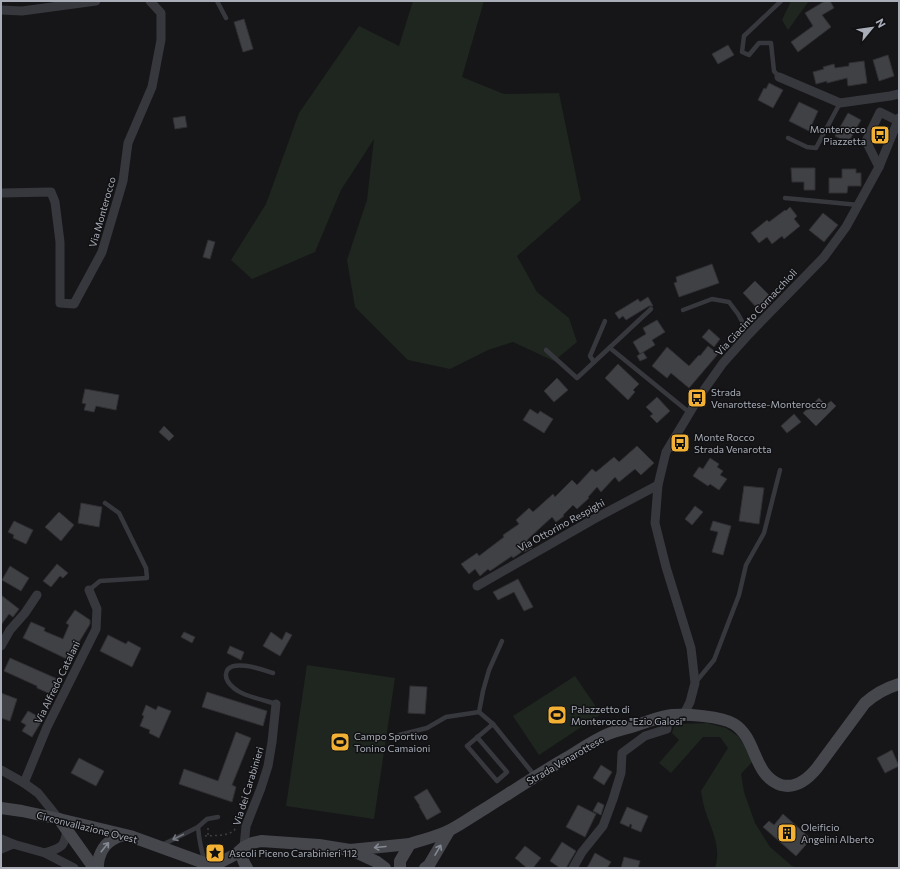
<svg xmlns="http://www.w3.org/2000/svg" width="900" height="869" viewBox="0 0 900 869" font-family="Commissioner,sans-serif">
<rect width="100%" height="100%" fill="#161618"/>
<g fill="#1e261f">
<polygon points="413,1 484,1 462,77 504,94 559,93 581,200 517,256 537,292 569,318 577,342 554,361 513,342 488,350 450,369 408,360 355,307 347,260 367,200 374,139 341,190 315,252 252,279 231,260 266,204 299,113 359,26 399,46"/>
<polygon points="791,1 809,1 788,30 782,20"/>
<polygon points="307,665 395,678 374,819 286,806"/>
<polygon points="575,676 601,714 539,755 513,716"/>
<path d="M707,723l19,5 12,8 16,24 -13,14 3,18 11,31 15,24 22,19 6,2h-83c7,-21 -4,-39 -10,-58 -2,-7 -3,-13 -4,-19l27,-43 -8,-11h-17l-32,36 -12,-10 20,-23 -7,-7 3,-9z"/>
</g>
<g fill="#404145" stroke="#303034">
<polygon points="825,1 830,1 834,8 822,15 831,27 798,52 791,42 813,26 805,13"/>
<polygon points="244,19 253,49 243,52 234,22"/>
<polygon points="728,45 734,55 718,64 712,54"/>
<polygon points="888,55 894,76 879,81 873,60"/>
<polygon points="864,61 867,83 848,86 847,78 827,83 827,81 816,84 813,72 824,69 823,67 834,64 835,68 849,66 849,63"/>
<polygon points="769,83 783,90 773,108 758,100 764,88 766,89"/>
<polygon points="799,102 818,111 809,131 789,121"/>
<polygon points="848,113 861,120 848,143 835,136"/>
<polygon points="185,116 187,127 175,129 173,118"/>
<polygon points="791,168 815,168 815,190 804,190 804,182 792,182"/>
<polygon points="842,169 856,169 856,173 861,173 861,186 848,186 847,193 829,193 829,178 842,178"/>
<polygon points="790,207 797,216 794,219 800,226 784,239 782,236 772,244 767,237 759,243 751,233 767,220 769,222 785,210 786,211"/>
<polygon points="823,213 838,225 824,242 809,230"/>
<polygon points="208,240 215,242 210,259 203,257"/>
<polygon points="712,264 719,283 679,297 674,283 677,282 676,277"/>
<polygon points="755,281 774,300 766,308 762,305 758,309 743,293"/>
<polygon points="648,297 653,306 649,306 626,320 623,316 619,319 615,313 638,299 640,302"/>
<polygon points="657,320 665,332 652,340 655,345 640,354 633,342 646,334 643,328"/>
<polygon points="709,329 720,339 714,347 702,337"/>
<polygon points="708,346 718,354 689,388 671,373 667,378 652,366 667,347 689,366 699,355 700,356"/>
<polygon points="643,352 647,358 640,361 637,356"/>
<polygon points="618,364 639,384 633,390 635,392 628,400 605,378"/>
<polygon points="557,378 568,390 554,402 544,391"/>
<polygon points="85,389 119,395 116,410 96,406 94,412 84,410 86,404 82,403"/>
<polygon points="657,397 670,411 657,423 650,416 653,414 646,407"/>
<polygon points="819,398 826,405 831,401 836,406 816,426 803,413"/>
<polygon points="530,409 538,414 540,411 553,419 544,433 523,420"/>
<polygon points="794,414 801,422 787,433 781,426"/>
<polygon points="164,426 174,436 169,441 159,432"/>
<polygon points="637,446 654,463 641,475 635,469 619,482 615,477 601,492 597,487 588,497 589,498 577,509 573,505 563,515 564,516 556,522 552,517 527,540 532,548 524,552 523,551 513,558 512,556 490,571 488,569 480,576 475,569 469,574 461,564 477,553 479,556 504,537 503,535 519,524 516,520 529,508 533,512 553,494 555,497 572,480 577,485 592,469 596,472 614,457 619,462"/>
<polygon points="710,458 719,464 717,467 723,471 720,475 727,479 719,490 710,484 708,486 693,476 699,467 703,469"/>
<polygon points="744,486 764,488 759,524 739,521"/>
<polygon points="81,503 102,507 99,527 78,523"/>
<polygon points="695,506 703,512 692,525 685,519"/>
<polygon points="59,512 74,525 61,541 45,527"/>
<polygon points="14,521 33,530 26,544 13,538 14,535 8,532"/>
<polygon points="713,521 731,526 723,555 712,552 718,532 710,530"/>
<polygon points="57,564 68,573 63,578 60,576 51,587 43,581"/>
<polygon points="10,566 29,578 21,591 2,580"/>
<polygon points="518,579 533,607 524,611 514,592 498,600 493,592"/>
<polygon points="1,595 19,609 13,617 9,614 1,625"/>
<polygon points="75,610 90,620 90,624 79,642 80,642 71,661 23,638 31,622 45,628 44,631 63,639 69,625 66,623"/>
<polygon points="184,632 195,637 192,643 181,637"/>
<polygon points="271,632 282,640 286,632 292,635 280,656 263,646"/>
<polygon points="108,635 126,644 128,641 141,648 132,667 100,651"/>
<polygon points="230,646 244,652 241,660 227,653"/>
<polygon points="10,658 62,681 55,696 37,688 37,686 4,671"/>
<polygon points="410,686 427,687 425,714 408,713"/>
<polygon points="207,692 267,711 263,726 202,707"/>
<polygon points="1,693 17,699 10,721 1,718"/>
<polygon points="146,705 156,710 158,706 171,711 159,738 149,733 150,730 140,726 144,716 142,715"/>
<polygon points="28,711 43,719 32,737 22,731 26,725 21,722"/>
<polygon points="236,732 251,738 232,785 236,787 232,802 179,784 184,769 218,781"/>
<polygon points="892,750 899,766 885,773 877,758"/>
<polygon points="79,758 104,771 96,786 71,773"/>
<polygon points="601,765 612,772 604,785 593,778"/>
<polygon points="427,789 441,812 427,820 419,806 420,806 414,797"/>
<polygon points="598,802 604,805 601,815 593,811"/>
<polygon points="578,805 596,814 585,837 566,827"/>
<polygon points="627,807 648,816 641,832 631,828 632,825 630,824 629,827 620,823"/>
<polygon points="783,814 811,839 796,856 763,827 769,821 774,825"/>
<polygon points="562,842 576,851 566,868 560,868 550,861"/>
<polygon points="525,846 541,858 533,868 527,868 515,858"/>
<polygon points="595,853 611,862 607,868 587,868"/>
<polygon points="624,857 640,861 638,868 621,868"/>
</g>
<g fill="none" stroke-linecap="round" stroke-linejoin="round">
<g stroke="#3d3f44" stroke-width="1.5" stroke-dasharray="2 3" stroke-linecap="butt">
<polyline points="208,828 208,836"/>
<path d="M205,836c10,-1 25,1 31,-8"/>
</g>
<g stroke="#37383d" stroke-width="4.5">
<polyline points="217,1 226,18"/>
<polyline points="779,77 774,71 771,43 759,43 749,55 742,52 744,36 781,1"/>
<polyline points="788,138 807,147 816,148 840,103"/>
<polyline points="785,198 859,205"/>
<polyline points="683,310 712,299 729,302 738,314 749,334"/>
<polyline points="610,348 690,413"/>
<polyline points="546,350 577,378 651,309"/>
<polyline points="594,362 590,356 605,321"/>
<polyline points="89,590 100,581 147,578 146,568 119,513 105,503"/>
<path d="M273,673c-9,-3 -45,-16 -47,1 -1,7 7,14 12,17 7,5 29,10 38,13"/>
<polyline points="695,683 714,660 739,595 746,565 764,533 780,470"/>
<polyline points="479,712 483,691 489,670 502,641"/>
<polyline points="399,735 427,728 446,717 479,712 493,724 535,776"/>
<polyline points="477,737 507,772 497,781 467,746 493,724"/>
<polyline points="162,845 198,827"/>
<path d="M205,862c-4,-12 -6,-23 -7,-35l9,-8 11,-2"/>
</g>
<g stroke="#37383d" stroke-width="9">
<polyline points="1,10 22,11 96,1"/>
<polyline points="779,77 840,103 890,96 899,94"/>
<polyline points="879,167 866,141 880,112 898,121"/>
<polyline points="1,193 51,192 55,202 60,242 60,303 74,304 102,252 123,181 128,143 152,87 161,40 161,13 150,1"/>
<polyline points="477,586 594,519 658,485"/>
<polyline points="1,646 10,630 25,613 37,595"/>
<polyline points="684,714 690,702 695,683 691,648 666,567 655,523 658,485 666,452 701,394 723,363 749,334 824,257 846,227 879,167 899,118"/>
<polyline points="1,770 24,783 38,793 59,819"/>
<polyline points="24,783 47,727 96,629 97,609 89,590"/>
<polyline points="1,839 13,844 45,853 74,868"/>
<polyline points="244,847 246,826 261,788 268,766 272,742 276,704"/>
<polyline points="1,849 13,844"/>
<path d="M45,853c17,-6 19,-5 22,-23"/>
<polyline points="573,868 582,852 603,826 613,799 621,773 622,753 645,736 667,729 668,716"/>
</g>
<g stroke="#45474d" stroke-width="12">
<polyline points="1,808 22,811 59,819 130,836 218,868"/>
<polyline points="59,819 94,868"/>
<path d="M244,847c-3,9 -2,13 3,21"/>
<polyline points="351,850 377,862 385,868"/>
<polyline points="213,866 236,854 244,847 252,843 261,841 319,845 350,850 410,844"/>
<path d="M98,868c-1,-10 5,-23 14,-28 3,-2 8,-4 12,-5"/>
<path d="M400,868v-7l10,-17c12,-4 29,-8 40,-14 12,-6 24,-15 36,-22 27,-17 54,-35 82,-51 13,-8 26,-17 40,-23 10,-4 21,-6 32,-10 10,-3 21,-8 32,-9 15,-1 49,1 62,9 23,14 19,52 47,61 15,4 27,-6 36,-17l48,-65c10,-9 21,-15 34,-19"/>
<polyline points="425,868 429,865 449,831"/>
</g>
</g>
<defs><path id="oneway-shaft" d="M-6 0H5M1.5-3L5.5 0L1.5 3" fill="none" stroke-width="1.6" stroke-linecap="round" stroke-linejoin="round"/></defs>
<use stroke="#757881" href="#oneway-shaft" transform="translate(178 837) rotate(154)"/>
<g stroke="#858993">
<use href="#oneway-shaft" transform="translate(105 847) rotate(-51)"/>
<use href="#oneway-shaft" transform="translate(380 847) rotate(175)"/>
<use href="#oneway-shaft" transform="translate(438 850) rotate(-60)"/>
</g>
<defs>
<symbol id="bus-square" viewBox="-11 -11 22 22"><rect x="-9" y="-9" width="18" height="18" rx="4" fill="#f2b134" stroke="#111113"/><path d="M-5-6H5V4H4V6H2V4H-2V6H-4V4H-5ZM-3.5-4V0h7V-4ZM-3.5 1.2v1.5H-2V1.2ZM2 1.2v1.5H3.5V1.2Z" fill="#111"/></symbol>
<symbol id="stadium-square" viewBox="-11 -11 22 22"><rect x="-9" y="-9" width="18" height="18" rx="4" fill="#f2b134" stroke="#111113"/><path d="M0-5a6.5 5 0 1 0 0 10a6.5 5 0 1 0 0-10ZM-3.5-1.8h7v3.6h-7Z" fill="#111"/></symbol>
<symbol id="building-square" viewBox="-11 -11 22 22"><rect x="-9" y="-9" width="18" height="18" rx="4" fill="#f2b134" stroke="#111113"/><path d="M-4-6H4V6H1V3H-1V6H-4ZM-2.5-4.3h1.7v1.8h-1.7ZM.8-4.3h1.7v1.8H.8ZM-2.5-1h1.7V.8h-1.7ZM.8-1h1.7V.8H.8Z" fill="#111"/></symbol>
<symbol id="sight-square" viewBox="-11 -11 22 22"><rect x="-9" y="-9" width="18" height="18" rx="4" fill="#f2b134" stroke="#111113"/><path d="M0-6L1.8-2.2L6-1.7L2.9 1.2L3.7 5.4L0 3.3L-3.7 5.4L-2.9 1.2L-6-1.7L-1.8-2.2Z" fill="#111"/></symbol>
</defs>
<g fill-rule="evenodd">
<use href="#bus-square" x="869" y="124" width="22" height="22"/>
<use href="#bus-square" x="686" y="387" width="22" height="22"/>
<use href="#bus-square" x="669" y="432" width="22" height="22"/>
<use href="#stadium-square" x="546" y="704" width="22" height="22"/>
<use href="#stadium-square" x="329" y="731" width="22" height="22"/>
<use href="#building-square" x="776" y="822" width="22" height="22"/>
<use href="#sight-square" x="204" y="842" width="22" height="22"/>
</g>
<g text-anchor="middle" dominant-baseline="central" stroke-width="3" stroke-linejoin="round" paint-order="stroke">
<g font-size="10" fill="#a8adb8" stroke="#111113" text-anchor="start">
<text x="866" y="129" text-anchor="end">Monterocco<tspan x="866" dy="12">Piazzetta</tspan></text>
<text x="711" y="392">Strada<tspan x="711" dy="12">Venarottese-Monterocco</tspan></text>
<text x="694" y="437">Monte Rocco<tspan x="694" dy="12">Strada Venarotta</tspan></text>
<text x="571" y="709">Palazzetto di<tspan x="571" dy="12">Monterocco "Ezio Galosi"</tspan></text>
<text x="354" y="736">Campo Sportivo<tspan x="354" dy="12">Tonino Camaioni</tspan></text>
<text x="801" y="827">Oleificio<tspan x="801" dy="12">Angelini Alberto</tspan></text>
<text x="229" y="853">Ascoli Piceno Carabinieri 112</text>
</g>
<g font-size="10" fill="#a8adb8" stroke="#111113">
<text transform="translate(102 212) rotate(-74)">Via Monterocco</text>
<text transform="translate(756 312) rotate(-47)">Via Giacinto Cornacchioli</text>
<text transform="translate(561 525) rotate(-29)">Via Ottorino Respighi</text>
<text transform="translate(57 682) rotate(-64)">Via Alfredo Catalani</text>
<text transform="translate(565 760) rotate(-30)">Strada Venarottese</text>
<text transform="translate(248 786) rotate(-73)">Via dei Carabinieri</text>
<text transform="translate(87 827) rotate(14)">Circonvallazione Ovest</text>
</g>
</g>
<rect width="900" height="869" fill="none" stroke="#a8adb8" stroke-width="4"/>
<g transform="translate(872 28) rotate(61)" stroke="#111113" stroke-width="3" paint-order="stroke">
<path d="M0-3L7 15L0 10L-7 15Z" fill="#a8adb8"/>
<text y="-6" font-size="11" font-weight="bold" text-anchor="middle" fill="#a8adb8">N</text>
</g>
</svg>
